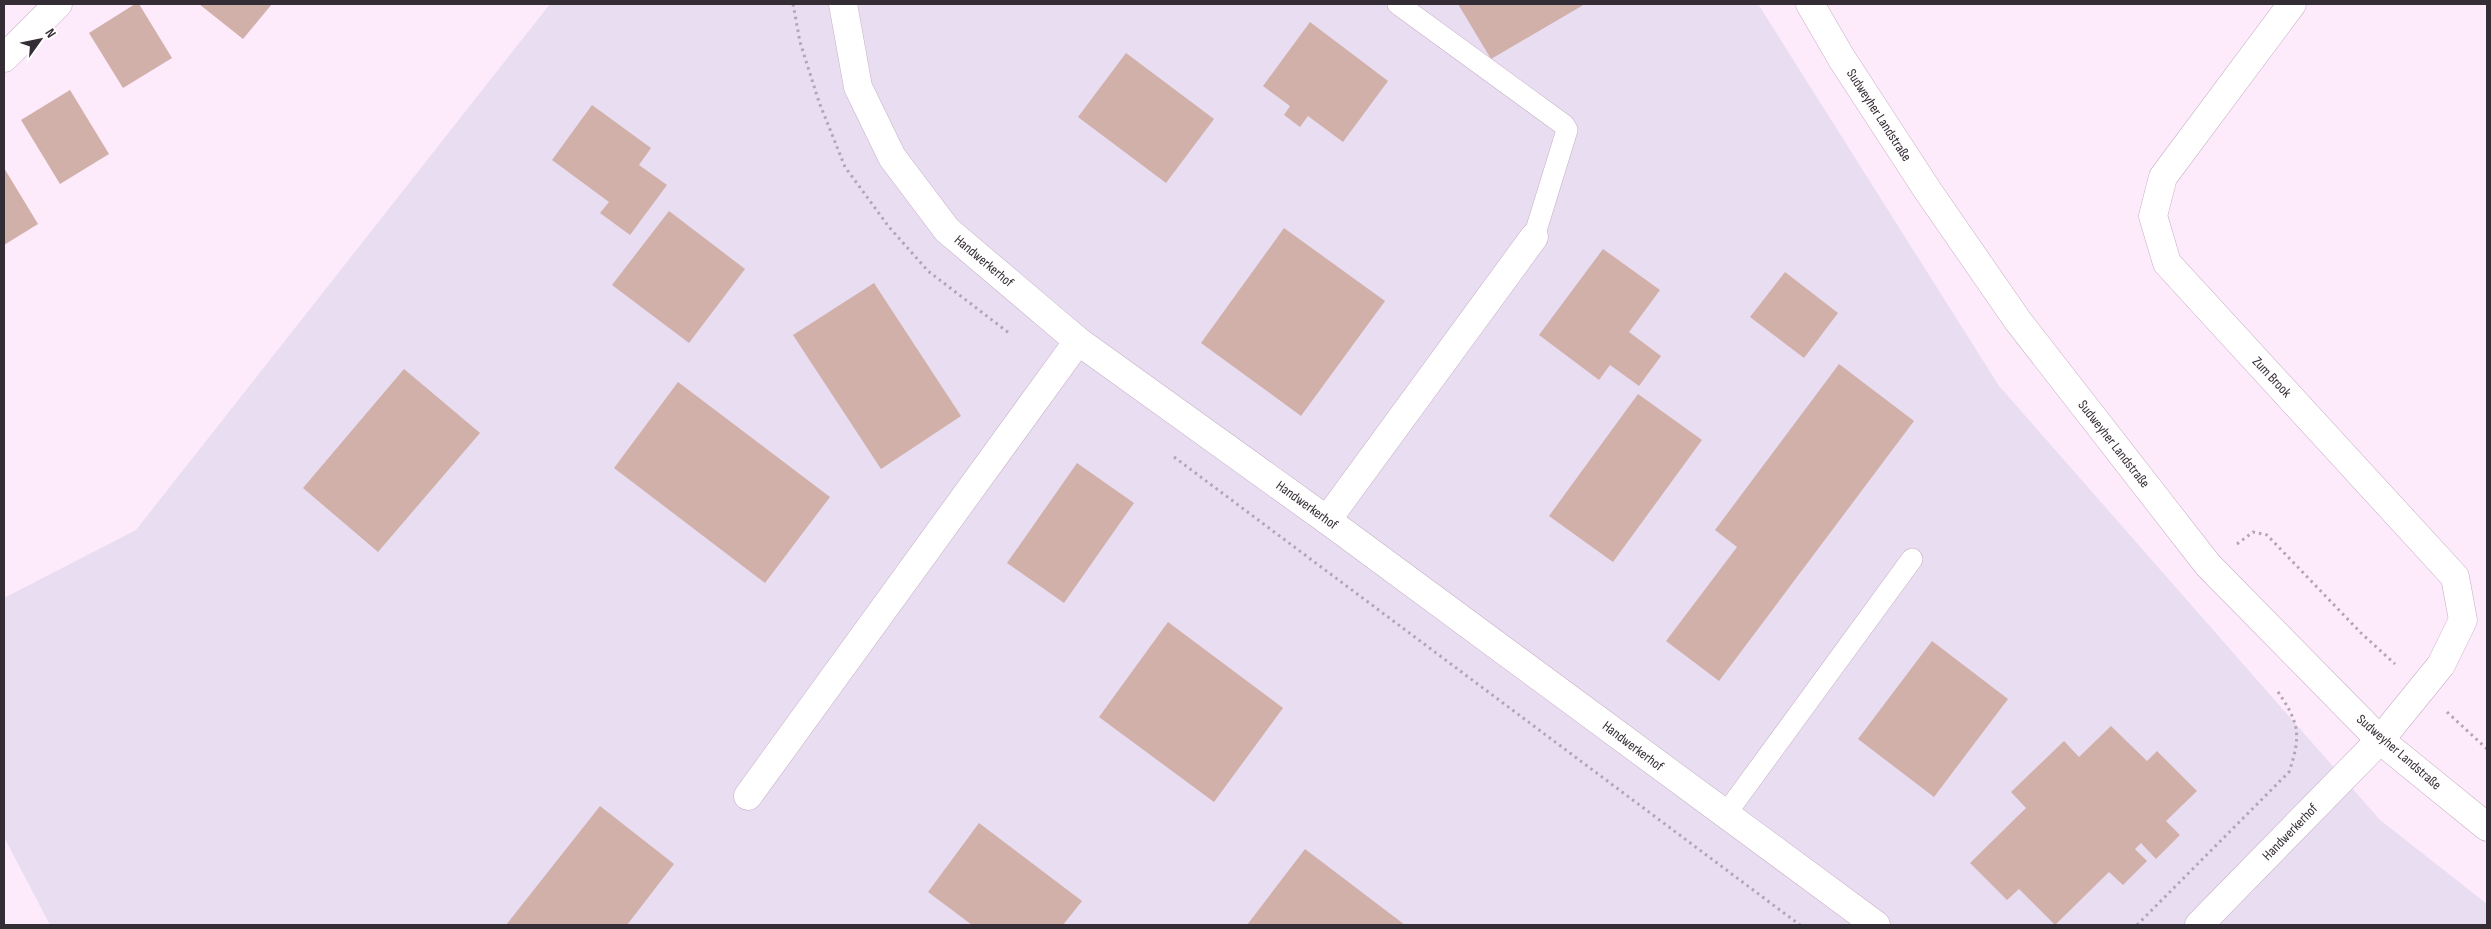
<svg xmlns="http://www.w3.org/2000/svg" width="2491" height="929" viewBox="0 0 2491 929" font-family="'Sofia Sans Condensed',sans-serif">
<rect width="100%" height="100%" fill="#fdeafb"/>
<polygon fill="#e9ddf2" points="550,4 1758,4 1999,386 2380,820 2487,904 2487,925 50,925 4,837 4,598 136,530"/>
<g fill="#d1b0aa">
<polygon points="135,4 139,4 172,58 123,88 89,33"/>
<polygon points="199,4 272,4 243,39"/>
<polygon points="1458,4 1585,4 1491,59"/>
<polygon points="1310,22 1388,81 1343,142 1308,116 1300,127 1284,115 1290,106 1263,86"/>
<polygon points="1126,53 1214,119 1166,183 1078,117"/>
<polygon points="70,90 109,154 60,184 21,120"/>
<polygon points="592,105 651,148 639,165 667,185 630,235 600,213 609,202 552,160"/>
<polygon points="4,168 38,224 4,245"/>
<polygon points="669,211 745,269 689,343 612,285"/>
<polygon points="1284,228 1385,301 1301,416 1201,343"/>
<polygon points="1603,249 1660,290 1629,332 1661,356 1639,386 1610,365 1599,380 1539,335"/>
<polygon points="1785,272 1838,313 1804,358 1750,317"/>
<polygon points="874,283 961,416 881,469 793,335"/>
<polygon points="1839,364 1914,421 1719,681 1666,641 1737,547 1715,530"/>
<polygon points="404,369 480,433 378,552 303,488"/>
<polygon points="678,382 830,497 765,583 614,468"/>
<polygon points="1638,394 1702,440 1613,562 1549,516"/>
<polygon points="1077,463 1134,503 1064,603 1007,563"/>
<polygon points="1168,622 1283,708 1214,802 1099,717"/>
<polygon points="1932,641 2008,699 1934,797 1858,739"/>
<polygon points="2111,726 2147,761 2157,751 2197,791 2166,821 2180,835 2156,859 2141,843 2135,849 2147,861 2123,885 2109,872 2055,925 2019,889 2007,900 1970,863 2026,808 2011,792 2064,741 2079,757"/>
<polygon points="600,806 674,864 627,925 506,925"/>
<polygon points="979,823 1082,901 1063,925 972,925 928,892"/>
<polygon points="1305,849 1405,925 1247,925"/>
</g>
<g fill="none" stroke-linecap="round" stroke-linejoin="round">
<defs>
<g id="service">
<polyline points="1398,4 1564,125 1567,130 1534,237"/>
<polyline points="1725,815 1912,559"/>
</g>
<g id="minor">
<polyline points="843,4 858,87 892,157 947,230 1078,341 1327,520 1876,925"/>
<polyline points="4,58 58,4"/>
<polyline points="1327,520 1534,237"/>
<polyline points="748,796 1078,341"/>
<polyline points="2199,925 2380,740 2441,665 2463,620 2455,577 2167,263 2153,216 2163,177 2292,4"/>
</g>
<polyline id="secondary" points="1810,4 1842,59 1928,191 2018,321 2208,565 2380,740 2487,827"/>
</defs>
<use href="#service" stroke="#c6afc4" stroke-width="22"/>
<use href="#minor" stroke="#c6afc4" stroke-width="29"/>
<use href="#secondary" stroke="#c6afc4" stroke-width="29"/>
<g stroke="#b4a5b3" stroke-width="3" stroke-dasharray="2.5 4" stroke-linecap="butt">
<polyline points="793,4 800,42 819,102 845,167 889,227 928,271 1009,333"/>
<polyline points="1174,457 1800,925"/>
<polyline points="2237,544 2253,532 2267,535 2361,633 2395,664"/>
<polyline points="2447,712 2487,749"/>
<path d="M2137,925l152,-153c13,-38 10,-50 -13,-83"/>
</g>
<use href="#service" stroke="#fff" stroke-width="21"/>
<use href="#minor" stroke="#fff" stroke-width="28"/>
<use href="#secondary" stroke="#fff" stroke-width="28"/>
</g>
<g text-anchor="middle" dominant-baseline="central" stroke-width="5" stroke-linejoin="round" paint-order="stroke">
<g font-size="14" fill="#352d35" stroke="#fefefe">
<text transform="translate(1879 115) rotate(57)">Sudweyher Landstraße</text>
<text transform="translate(984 261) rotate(40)">Handwerkerhof</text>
<text transform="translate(2272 377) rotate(47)">Zum Brook</text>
<text transform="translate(2114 444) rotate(52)">Sudweyher Landstraße</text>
<text transform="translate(1307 505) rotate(36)">Handwerkerhof</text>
<text transform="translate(1633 746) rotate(37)">Handwerkerhof</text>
<text transform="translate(2399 752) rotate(41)">Sudweyher Landstraße</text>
<text transform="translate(2290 832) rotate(-46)">Handwerkerhof</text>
</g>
</g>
<rect width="2491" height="929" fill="none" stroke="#352d35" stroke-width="10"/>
<g transform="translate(40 40) rotate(57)" stroke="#fefefe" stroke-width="4" paint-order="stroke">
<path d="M0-4L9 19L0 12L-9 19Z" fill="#352d35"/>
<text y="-8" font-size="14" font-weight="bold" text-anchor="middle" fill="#352d35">N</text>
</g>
</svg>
